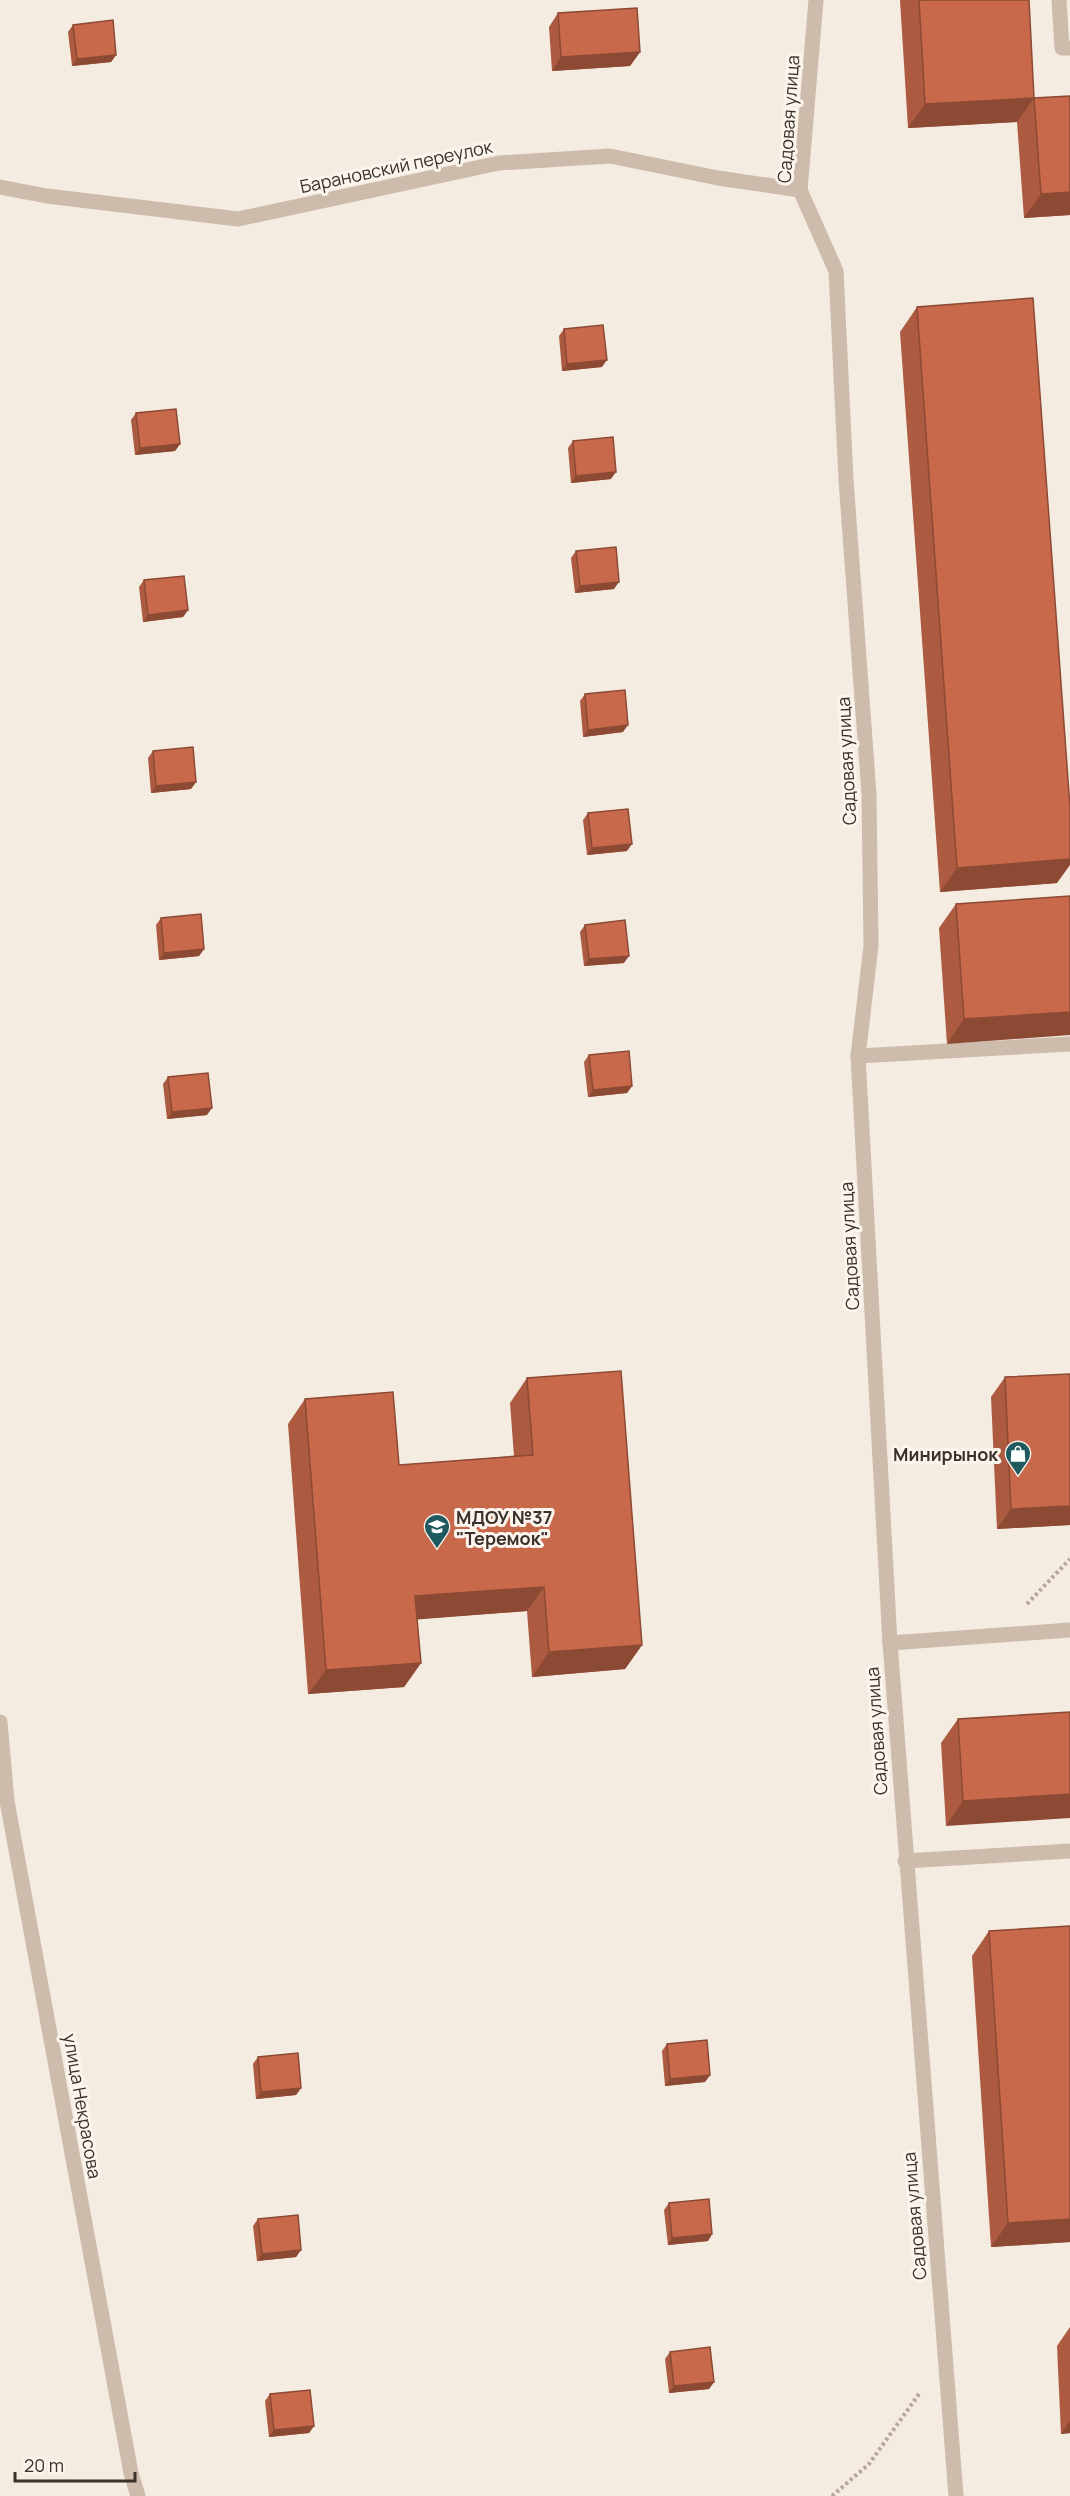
<svg xmlns="http://www.w3.org/2000/svg" width="1070" height="2496" viewBox="0 0 1070 2496" font-family="Manrope,sans-serif">
<rect width="100%" height="100%" fill="#f4ebe1"/>
<g fill="none" stroke-linecap="round" stroke-linejoin="round">
<g stroke="#b9a596" stroke-width="4" stroke-dasharray="3 3" stroke-linecap="butt">
<polyline points="1027,1604 1070,1559"/>
<polyline points="832,2496 869,2464 919,2394"/>
</g>
<g stroke="#cdbbac" stroke-width="15">
<polyline points="816,0 800,190 836,271 846,480 869,794 871,946 858,1056 890,1643 956,2496"/>
<polyline points="1059,0 1062,48 1070,48"/>
<polyline points="0,187 47,196 238,219 499,163 610,156 718,178 800,190"/>
<polyline points="858,1056 1070,1044"/>
<polyline points="890,1643 1070,1630"/>
<polyline points="0,1722 7,1801 131,2473 138,2496"/>
<polyline points="905,1861 1070,1851"/>
</g>
</g>
<g fill="#ac5a40">
<polygon points="900,0 1029,0 1034,98 1070,96 1070,215 1024,218 1017,122 908,128"/>
<polygon points="558,13 640,52 630,66 552,71 549,27"/>
<polygon points="73,25 116,55 111,62 72,66 68,32"/>
<polygon points="917,307 1057,883 940,892 900,332"/>
<polygon points="564,329 602,367 562,371 559,336"/>
<polygon points="136,413 180,444 175,451 135,455 131,420"/>
<polygon points="573,441 611,479 571,483 568,448"/>
<polygon points="576,551 614,589 575,593 571,558"/>
<polygon points="144,580 188,610 183,617 143,622 139,587"/>
<polygon points="585,694 623,732 583,737 580,701"/>
<polygon points="153,751 196,782 191,789 151,793 148,758"/>
<polygon points="588,813 627,851 587,855 583,820"/>
<polygon points="1070,896 947,1044 939,928 956,904"/>
<polygon points="161,918 204,949 199,956 159,960 156,925"/>
<polygon points="585,925 624,963 584,966 580,932"/>
<polygon points="589,1055 632,1086 627,1093 588,1097 584,1062"/>
<polygon points="168,1077 207,1115 167,1119 163,1084"/>
<polygon points="1070,1374 1070,1525 997,1529 991,1397 1005,1377"/>
<polygon points="527,1378 642,1645 625,1669 532,1677 527,1611 417,1619 421,1663 404,1687 308,1694 288,1424 305,1399 399,1465 514,1456 510,1403"/>
<polygon points="1070,1712 946,1826 941,1743 958,1719"/>
<polygon points="1070,1926 1070,2242 991,2247 972,1956 989,1931"/>
<polygon points="667,2044 710,2075 705,2082 665,2086 662,2051"/>
<polygon points="258,2057 301,2088 296,2095 256,2099 253,2064"/>
<polygon points="669,2203 712,2234 708,2241 668,2245 664,2210"/>
<polygon points="258,2219 301,2250 296,2257 257,2261 253,2226"/>
<polygon points="1070,2327 1070,2433 1061,2434 1057,2346"/>
<polygon points="670,2352 714,2382 709,2389 669,2393 665,2359"/>
<polygon points="270,2394 314,2426 309,2433 269,2437 265,2401"/>
</g>
<g fill="#8c4a34">
<polygon points="640,52 630,66 552,71 561,57"/>
<polygon points="116,55 111,62 72,66 77,59"/>
<polygon points="1034,98 1017,122 908,128 925,104"/>
<polygon points="1070,192 1070,215 1024,218 1041,194"/>
<polygon points="607,360 602,367 562,371 567,364"/>
<polygon points="180,444 175,451 135,455 140,448"/>
<polygon points="616,472 611,479 571,483 576,476"/>
<polygon points="619,582 614,589 575,593 580,586"/>
<polygon points="188,610 183,617 143,622 148,615"/>
<polygon points="628,725 623,732 583,737 588,730"/>
<polygon points="196,782 191,789 151,793 156,786"/>
<polygon points="632,844 627,851 587,855 592,848"/>
<polygon points="1070,859 1070,865 1057,883 940,892 957,868"/>
<polygon points="204,949 199,956 159,960 164,953"/>
<polygon points="629,956 624,963 584,966 589,959"/>
<polygon points="1070,1012 1070,1035 947,1044 964,1019"/>
<polygon points="632,1086 627,1093 588,1097 593,1090"/>
<polygon points="212,1108 207,1115 167,1119 172,1112"/>
<polygon points="1070,1506 1070,1525 997,1529 1011,1509"/>
<polygon points="544,1587 527,1611 398,1621 415,1596"/>
<polygon points="642,1645 625,1669 532,1677 549,1652"/>
<polygon points="421,1663 404,1687 308,1694 326,1670"/>
<polygon points="1070,1794 1070,1818 946,1826 963,1801"/>
<polygon points="710,2075 705,2082 665,2086 670,2079"/>
<polygon points="301,2088 296,2095 256,2099 261,2092"/>
<polygon points="1070,2219 1070,2242 991,2247 1008,2223"/>
<polygon points="712,2234 708,2241 668,2245 672,2238"/>
<polygon points="301,2250 296,2257 257,2261 262,2254"/>
<polygon points="714,2382 709,2389 669,2393 674,2386"/>
<polygon points="1070,2421 1070,2433 1061,2434"/>
<polygon points="314,2426 309,2433 269,2437 274,2430"/>
</g>
<g fill="#c8694b" stroke="#8c4a34" stroke-width="1.5">
<polygon points="919,0 1029,0 1034,98 925,104"/>
<polygon points="637,8 640,52 561,57 558,13"/>
<polygon points="113,20 116,55 77,59 73,25"/>
<polygon points="1070,96 1070,192 1041,194 1034,98"/>
<polygon points="1033,298 1070,807 1070,859 957,868 917,307"/>
<polygon points="603,325 607,360 567,364 564,329"/>
<polygon points="176,409 180,444 140,448 136,413"/>
<polygon points="613,437 616,472 576,476 573,441"/>
<polygon points="616,547 619,582 580,586 576,551"/>
<polygon points="184,576 188,610 148,615 144,580"/>
<polygon points="625,690 628,725 588,730 585,694"/>
<polygon points="193,747 196,782 156,786 153,751"/>
<polygon points="628,809 632,844 592,848 588,813"/>
<polygon points="1070,896 1070,1012 964,1019 956,904"/>
<polygon points="201,914 204,949 164,953 161,918"/>
<polygon points="625,920 629,956 589,959 585,925"/>
<polygon points="629,1051 632,1086 593,1090 589,1055"/>
<polygon points="208,1073 212,1108 172,1112 168,1077"/>
<polygon points="621,1371 642,1645 549,1652 544,1587 415,1596 421,1663 326,1670 305,1399 393,1392 399,1465 533,1455 527,1378"/>
<polygon points="1070,1374 1070,1506 1011,1509 1005,1377"/>
<polygon points="1070,1712 1070,1794 963,1801 958,1719"/>
<polygon points="1070,1926 1070,2219 1008,2223 989,1931"/>
<polygon points="707,2040 710,2075 670,2079 667,2044"/>
<polygon points="298,2053 301,2088 261,2092 258,2057"/>
<polygon points="709,2199 712,2234 672,2238 669,2203"/>
<polygon points="298,2215 301,2250 262,2254 258,2219"/>
<polygon points="710,2347 714,2382 674,2386 670,2352"/>
<polygon points="310,2390 314,2426 274,2430 270,2394"/>
</g>
<defs>
<symbol id="shop-pin" viewBox="-11 -11 22 30"><path d="M0 17L-7.5 6A9.5 9.5 0 1 1 7.5 6Z" fill="#1f5a5e" stroke="#fbf5ee"/><path d="M-5-2.5h2.3a2.7 3.5 0 0 1 5.4 0H5L5.5 6h-11ZM-1.5-2.5h3a1.5 2.3 0 0 0-3 0Z" fill="#fff"/></symbol>
<symbol id="school-pin" viewBox="-11 -11 22 30"><path d="M0 17L-7.5 6A9.5 9.5 0 1 1 7.5 6Z" fill="#1f5a5e" stroke="#fbf5ee"/><path d="M0-5L7-2L0 1L-7-2ZM-4 1L0 2.5L4 1V4Q0 6-4 4Z" fill="#fff"/></symbol>
</defs>
<g fill-rule="evenodd">
<use href="#shop-pin" x="1003" y="1439" width="30" height="40"/>
<use href="#school-pin" x="422" y="1512" width="30" height="40"/>
</g>
<g text-anchor="middle" dominant-baseline="central" stroke-width="6" stroke-linejoin="round" paint-order="stroke">
<g font-size="18" fill="#3b302b" stroke="#fbf5ee">
<text transform="translate(788 119) rotate(-86)">Садовая улица</text>
<text transform="translate(396 166) rotate(-12)">Барановский переулок</text>
<text transform="translate(846 761) rotate(-93)">Садовая улица</text>
<text transform="translate(849 1246) rotate(-93)">Садовая улица</text>
<text transform="translate(876 1731) rotate(-94)">Садовая улица</text>
<text transform="translate(83 2106) rotate(80)">улица Некрасова</text>
<text transform="translate(914 2216) rotate(-95)">Садовая улица</text>
</g>
<g font-size="18" font-weight="bold" fill="#3b302b" stroke="#fbf5ee" text-anchor="end">
<text x="998" y="1454">Минирынок</text>
<text x="456" y="1517" text-anchor="start">МДОУ №37<tspan x="456" dy="21">"Теремок"</tspan></text>
</g>
</g>
<path d="M15 2472v9h120v-9" fill="none" stroke="#3b302b" stroke-width="3"/>
<text x="24" y="2472" font-size="18" fill="#3b302b" stroke="#fbf5ee" stroke-width="4.5" paint-order="stroke">20 m</text>
</svg>
